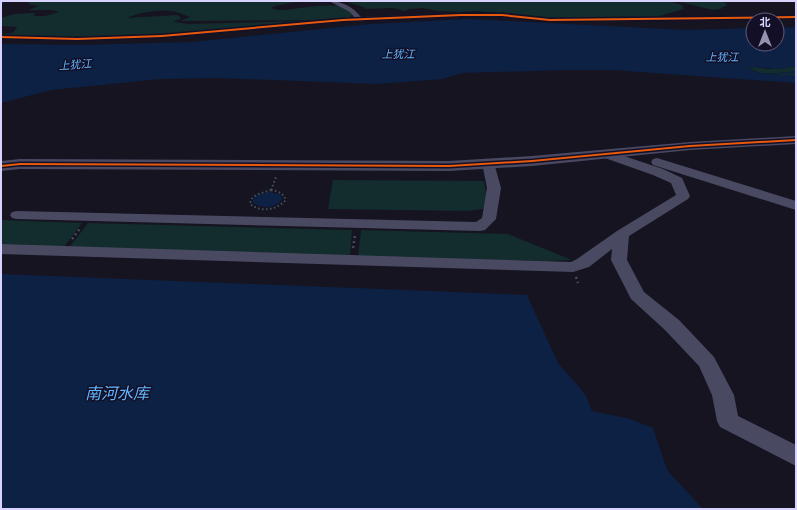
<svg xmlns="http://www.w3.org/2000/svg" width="797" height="510" viewBox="0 0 797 510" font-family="'Sofia Sans Condensed','Noto Sans SC',sans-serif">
<rect width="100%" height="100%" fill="#161421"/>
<g fill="#132c2d">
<path d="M31,1h270l-26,5 -4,2 7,2h6c20,-2 58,-10 73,2l-4,2 -4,4 -24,2 -144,1 9,-4c-6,-2 -12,-5 -18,-6 -14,-2 -33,2 -46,7l52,-3 3,4 -7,2 1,1 13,2 120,-3 -157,14 -67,3 -83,-2v-2l12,-1 4,-6 -16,-1v-8l13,-4 20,-1 1,1 -2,2h12l14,-4 -7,-2h-24l11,-4 -11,-2z"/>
<polygon points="343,1 668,1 682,5 684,9 656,17 548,18 477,11 459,12 438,11 423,8 409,9 405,11 393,8 366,9 363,7"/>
<polygon points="676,1 723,1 727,5 720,9 713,10"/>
<polygon points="796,66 796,71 789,73 796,73 796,75 766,76 762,75 780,74 762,73 750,70 754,69 740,69 755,67 768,69"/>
<polygon points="333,180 484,181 488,206 482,209 468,211 328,209"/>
<polygon points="1,220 82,223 63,248 1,247"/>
<polygon points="88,223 352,230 350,257 68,249"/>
<polygon points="361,230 508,234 572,260 547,261 358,257"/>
</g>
<g fill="#0d2144">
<path d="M468,19l219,11 66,-2v16h24v-16l19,-1v39l-15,3 -26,-2 -14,2h13l-2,2c15,5 31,1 44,0v2l-32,2h32v8l-184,-13h-47l-103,3 -20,6 -65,5 -159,-6 -58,1 -109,11 -50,13v-59l79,1 112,-3 179,-18z"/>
<path d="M269,192l11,2 2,5c-5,9 -21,11 -29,3v-2l4,-5z"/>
<polygon points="1,274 527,295 558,363 585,394 592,411 630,419 653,428 667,470 703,509 1,509"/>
</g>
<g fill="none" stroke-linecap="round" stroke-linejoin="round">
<polyline stroke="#0d2144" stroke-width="2" points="1,4 5,1"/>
<g stroke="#44505f" stroke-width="2" stroke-dasharray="1.5 2.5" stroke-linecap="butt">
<path d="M271,190c7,1 12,3 15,10 -10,10 -24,13 -36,4 1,-10 13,-11 21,-14z"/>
<polyline points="271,190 276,177"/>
</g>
<g stroke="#44505f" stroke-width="2.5" stroke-dasharray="2 3" stroke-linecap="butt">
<polyline points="72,239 81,227"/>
<polyline points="353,248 355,235"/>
<polyline points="576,277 578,283"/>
</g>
<g fill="#4a4962" fill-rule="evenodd">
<path d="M329,1c13,0 24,6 32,16l100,-4h41l48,5 246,-3v4l-246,3 -48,-5h-41l-118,5 -181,16 -85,3 -76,-2v-4l76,2 85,-3 192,-17 -4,-5z"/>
<polygon points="606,150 663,169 682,178 690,196 688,199 629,236 627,260 644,292 679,320 714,357 734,395 738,416 796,445 796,466 720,427 717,421 712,395 699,366 665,330 631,299 611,260 612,249 589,267 573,272 1,254 1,244 571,262 577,259 617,231 676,195 671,183 653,175 602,157 600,154 602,151"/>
<polygon points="657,158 796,201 796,210 653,165 651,162 653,159"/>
<polygon points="488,159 492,160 494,163 501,188 496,219 485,230 480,231 17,219 12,218 10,215 12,212 17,211 476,222 482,218 487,188 482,163 484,160"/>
</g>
<polygon fill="#4a4962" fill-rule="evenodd" points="796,136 796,144 690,150 532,166 449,171 20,169 1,171 1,161 20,159 449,161 532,156 690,142"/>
<defs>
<g id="cycleway">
<polygon points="461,14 502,14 550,19 796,16 796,18 550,21 502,16 461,16 343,21 162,37 77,40 1,38 1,36 77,38 162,35 343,19"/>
<polygon points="796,139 796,141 690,147 532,162 449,167 20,165 1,167 1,165 20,163 449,165 532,160 690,145"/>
</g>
</defs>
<use href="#cycleway" stroke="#130f26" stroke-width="3"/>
<use href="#cycleway" fill="#e8590c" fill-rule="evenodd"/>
</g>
<g text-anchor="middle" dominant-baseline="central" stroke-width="3" stroke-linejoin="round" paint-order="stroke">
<g font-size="11" font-style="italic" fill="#62b6ff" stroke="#130f26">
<text x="398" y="54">上犹江</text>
<text x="722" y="57">上犹江</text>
<text transform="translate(75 65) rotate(-4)">上犹江</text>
</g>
<g font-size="16" font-style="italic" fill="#62b6ff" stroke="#130f26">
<text x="117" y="394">南河水库</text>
</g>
</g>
<rect width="797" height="510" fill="none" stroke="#d9d4ff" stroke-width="4"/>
<g transform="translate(765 32)"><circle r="19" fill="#130f26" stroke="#625e7d"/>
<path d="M0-3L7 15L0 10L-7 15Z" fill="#9591b1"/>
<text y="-6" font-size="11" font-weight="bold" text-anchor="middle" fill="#d9d4ff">北</text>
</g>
</svg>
